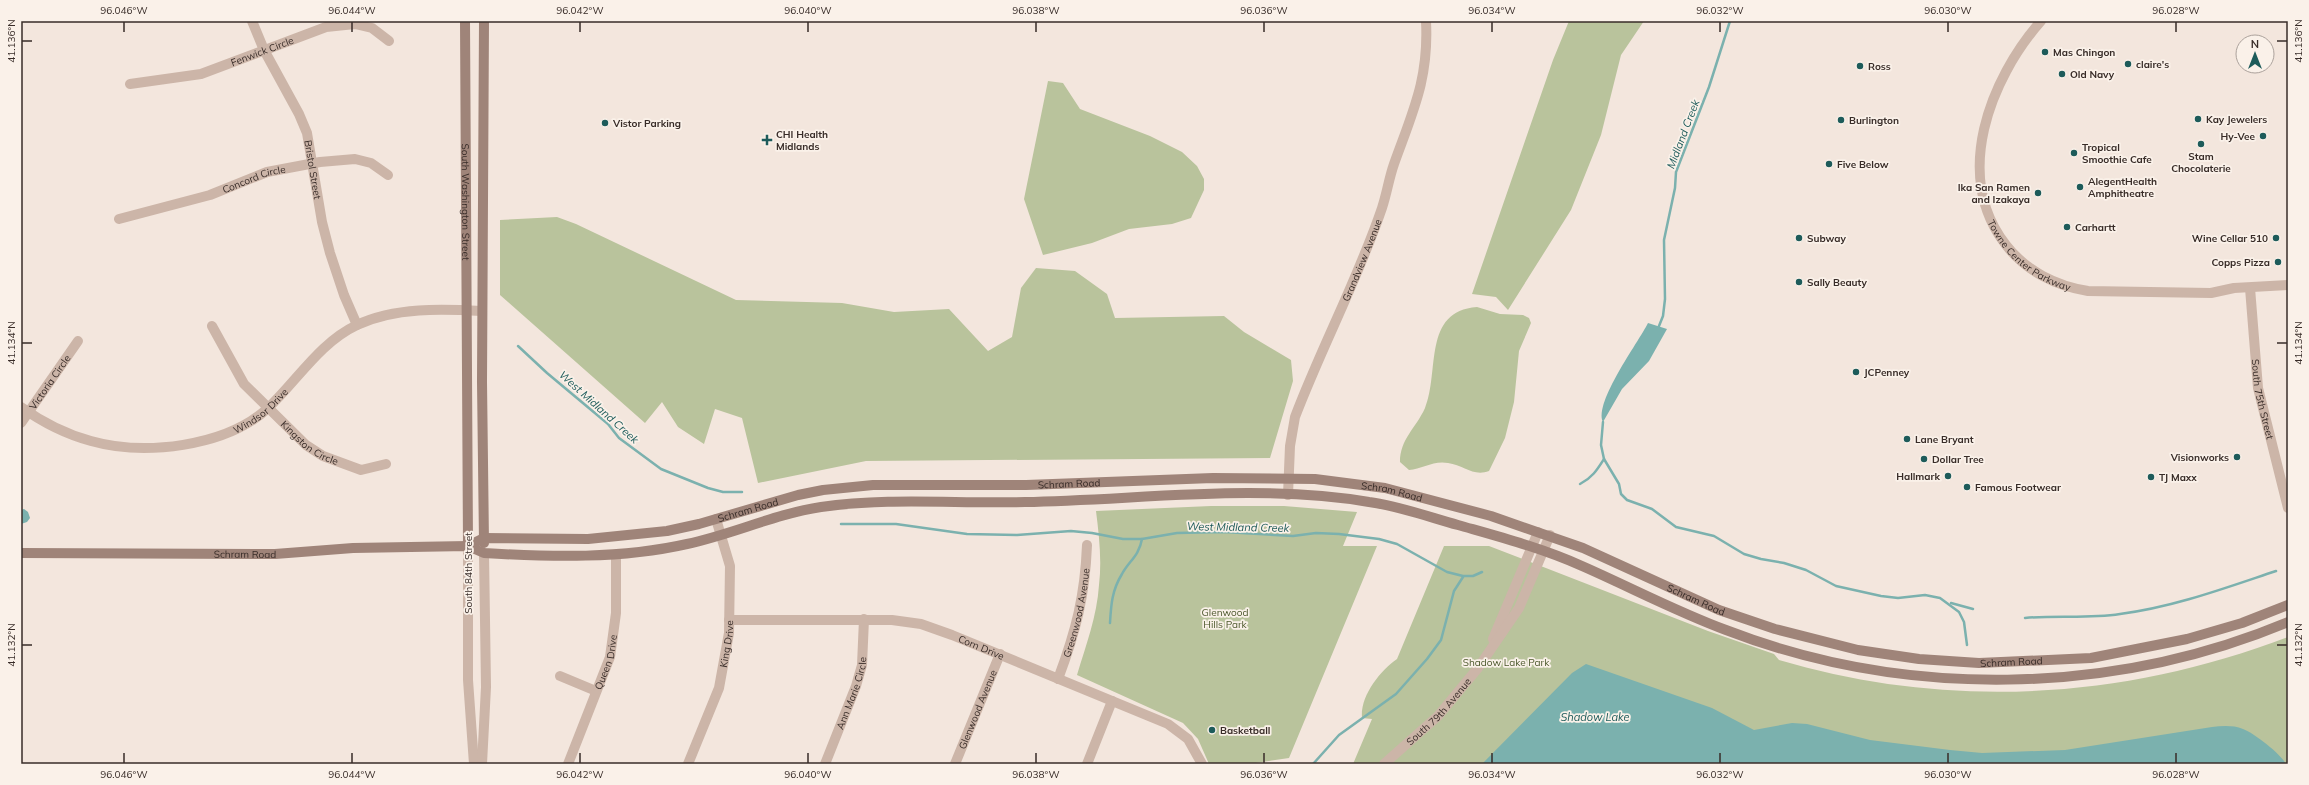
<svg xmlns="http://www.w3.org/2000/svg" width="2309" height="785" viewBox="0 0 2309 785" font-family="Mulish,sans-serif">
<rect width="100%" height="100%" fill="#f3e6dd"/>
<g fill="#b9c39c">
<polygon points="1569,21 1644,21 1621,55 1601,135 1571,210 1508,310 1496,297 1472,294 1553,60"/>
<polygon points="1048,81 1063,83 1080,109 1150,136 1182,152 1197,166 1204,179 1204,190 1191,218 1172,224 1129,229 1092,243 1043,255 1024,199"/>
<polygon points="557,217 576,224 736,300 842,303 894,312 949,309 988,351 1012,337 1021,288 1036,268 1075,271 1107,294 1115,318 1224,316 1244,332 1291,360 1293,381 1270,458 866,461 758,483 742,418 715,409 704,444 678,427 662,402 645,423 500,295 500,220"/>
<path d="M1477,307l23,7 23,1 6,3 2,5 -12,28 -5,51 -9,36 -16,33c-16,6 -25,-6 -41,-8 -14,-3 -26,6 -39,7l-9,-8c0,-23 16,-34 25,-54 15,-36 -3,-97 52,-101z"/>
<path d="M1211,506h73l73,6 -14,34h34l-88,212 -40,6h-40l-11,-25 -15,-16 -106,-48c9,-30 20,-59 22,-90 3,-25 0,-50 -3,-74z"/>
<path d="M1444,546h45l219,85 66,23 5,6c169,50 344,40 509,-23v127h-935l19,-45 -10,-1c-2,-22 18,-47 35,-59z"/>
</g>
<g fill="#7bb1ae">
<path d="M1648,323l19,6 -18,32 -27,28 -19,33c-9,-20 35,-79 45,-99z"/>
<polygon points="24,509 28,512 30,518 27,522 21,524 21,510"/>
<path d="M1586,664l126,44 42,22 38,-7 15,1 63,16 80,10 32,3 83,-3 147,-23c10,-1 21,-2 31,2 11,4 38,25 43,35h-804l90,-91z"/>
</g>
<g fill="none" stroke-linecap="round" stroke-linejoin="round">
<g stroke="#7bb1ae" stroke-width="2.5">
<polyline points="1659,326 1663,316 1665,299 1664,240 1675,188 1676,172 1709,87 1730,21"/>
<polyline points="518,346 547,373 608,424 619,438 661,469 708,488 723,492 742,492"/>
<polyline points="1603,422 1601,445 1604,459 1619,484 1621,494 1627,500 1652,509 1676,527 1714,536 1744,554 1761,559 1784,563 1806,570 1836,586 1881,596 1898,598 1925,595 1940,598 1959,612 1964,622 1967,645"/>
<path d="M1580,484c12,-6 17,-14 24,-25"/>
<polyline points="841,524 896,524 967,534 1017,535 1071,531 1092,533 1123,539 1142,539 1177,533 1224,532 1293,536 1316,533 1339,534 1379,539 1397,544 1447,572 1463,576 1473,576 1482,572"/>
<polyline points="1951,603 1973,609"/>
<path d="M2025,618c32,-3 63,1 95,-4 54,-7 105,-26 156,-43"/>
<path d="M1110,623c1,-18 2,-33 12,-49 7,-13 17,-18 20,-35"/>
<polyline points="1313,764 1339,735 1396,694 1427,659 1441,640 1454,591 1463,577"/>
</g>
<g stroke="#ccb5a8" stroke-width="10">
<path id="s1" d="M252,21l12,29 35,64 8,19 15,89 8,31 14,42 13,30"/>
<path id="s2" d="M2041,21c-51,58 -89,155 -35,224 20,26 50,41 82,46l123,2 23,-5 54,-3"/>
<path id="s3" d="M130,84l71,-10 125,-47 29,-3 17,4 17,13"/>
<path id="s4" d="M119,219l91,-24 57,-23 53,-10 35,-3 16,4 17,12"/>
<path id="s5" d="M2250,288l8,100 30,120"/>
<path id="s6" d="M212,326l32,58 62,61 17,11 38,14 25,-6"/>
<path id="s7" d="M21,407c21,15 44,27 70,34 53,15 134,6 176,-32 30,-28 52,-66 90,-84 38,-18 85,-16 125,-14"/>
<path id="s8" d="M21,423l57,-82"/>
<path id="s9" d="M1288,495l2,-49 5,-29c27,-71 63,-138 87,-209 5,-15 7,-30 12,-44 19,-53 35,-85 32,-143"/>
<path id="s10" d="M729,620h163l29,4 31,11 216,89 20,15 14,25"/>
<polyline points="1493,639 1538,532"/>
<polyline points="560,676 596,691"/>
<path id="s11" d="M1058,679c18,-48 27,-83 29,-134"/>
<path id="s12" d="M568,764l42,-107 6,-44v-58"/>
<path id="s13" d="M688,764l31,-76 10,-55 1,-67 -14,-47"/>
<path id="s14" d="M825,764l31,-78 6,-21 2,-46"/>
<path id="s15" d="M955,764l45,-110"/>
<polyline points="1087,764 1112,701"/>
<path id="s16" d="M1384,764l54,-48 40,-48 41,-60 31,-73"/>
</g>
<g stroke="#ccb5a8" stroke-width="10">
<polyline points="468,546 468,680 474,764"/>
<polyline points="482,764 486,687 484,553"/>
</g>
<g stroke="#9f8479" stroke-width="10">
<path id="s17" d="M465,21l3,525"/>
<polyline points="484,21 482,382 484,543"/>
<path id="s18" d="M468,546l16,-8 104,1 79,-8 32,-7 99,-29 25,-5 50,-5h153l187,-7 102,1 70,9 106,28 92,32 136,62 56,19 83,21 61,9 60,4 112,-5 96,-19 55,-16 46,-18"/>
<path id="s19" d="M21,553l254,1 78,-6 115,-2 16,7c67,4 137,6 203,-9 46,-10 88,-30 134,-37 68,-10 137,-3 204,-5 114,-2 231,-19 344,0 30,4 60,15 89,23 42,12 84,23 124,41 48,21 95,46 144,64 179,69 385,66 562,-8"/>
</g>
</g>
<path fill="none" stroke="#382c28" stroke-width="1.5" d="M124,22v10M352,22v10M580,22v10M808,22v10M1036,22v10M1264,22v10M1492,22v10M1720,22v10M1948,22v10M2176,22v10M22,41h10M2277,41h10M22,343h10M2277,343h10M22,645h10M2277,645h10M124,753v10M352,753v10M580,753v10M808,753v10M1036,753v10M1264,753v10M1492,753v10M1720,753v10M1948,753v10M2176,753v10"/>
<g fill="#1d5b5a" stroke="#faf1e9" stroke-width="1.5">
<circle cx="2045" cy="52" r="4"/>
<circle cx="2128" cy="64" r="4"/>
<circle cx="1860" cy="66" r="4"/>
<circle cx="2062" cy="74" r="4"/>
<circle cx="2198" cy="119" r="4"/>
<circle cx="1841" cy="120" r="4"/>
<circle cx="605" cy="123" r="4"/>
<circle cx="2263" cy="136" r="4"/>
<path d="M765 134h4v4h4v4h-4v4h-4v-4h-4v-4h4z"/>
<circle cx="2201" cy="144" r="4"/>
<circle cx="2074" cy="153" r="4"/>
<circle cx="1829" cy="164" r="4"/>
<circle cx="2080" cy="187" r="4"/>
<circle cx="2038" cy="193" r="4"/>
<circle cx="2067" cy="227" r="4"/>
<circle cx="1799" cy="238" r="4"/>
<circle cx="2276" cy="238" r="4"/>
<circle cx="2278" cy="262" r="4"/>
<circle cx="1799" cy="282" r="4"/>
<circle cx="1856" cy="372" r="4"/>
<circle cx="1907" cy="439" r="4"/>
<circle cx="2237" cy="457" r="4"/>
<circle cx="1924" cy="459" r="4"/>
<circle cx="1948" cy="476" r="4"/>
<circle cx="2151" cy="477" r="4"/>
<circle cx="1967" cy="487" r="4"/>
<circle cx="1212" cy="730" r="4"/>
</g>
<g text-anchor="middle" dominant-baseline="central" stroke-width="3.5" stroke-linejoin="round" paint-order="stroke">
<g font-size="10" fill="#382c28" stroke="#faf1e9">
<text stroke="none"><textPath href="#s3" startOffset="137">Fenwick Circle</textPath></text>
<text stroke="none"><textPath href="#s1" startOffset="162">Bristol Street</textPath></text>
<text stroke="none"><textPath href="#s4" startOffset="141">Concord Circle</textPath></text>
<text stroke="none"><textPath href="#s17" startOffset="181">South Washington Street</textPath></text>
<text stroke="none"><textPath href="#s2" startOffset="270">Towne Center Parkway</textPath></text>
<text stroke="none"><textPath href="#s9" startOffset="249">Grandview Avenue</textPath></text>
<text stroke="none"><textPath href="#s8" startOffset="50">Victoria Circle</textPath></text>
<text stroke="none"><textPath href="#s5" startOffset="112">South 75th Street</textPath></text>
<text stroke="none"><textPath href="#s7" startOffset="257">Windsor Drive</textPath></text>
<text stroke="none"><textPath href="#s6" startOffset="155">Kingston Circle</textPath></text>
<text stroke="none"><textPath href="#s18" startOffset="609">Schram Road</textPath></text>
<text stroke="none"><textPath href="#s18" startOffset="933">Schram Road</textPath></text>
<text stroke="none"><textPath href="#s18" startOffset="285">Schram Road</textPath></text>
<text stroke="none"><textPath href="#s19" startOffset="224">Schram Road</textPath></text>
<text transform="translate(468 573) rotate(-90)">South 84th Street</text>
<text stroke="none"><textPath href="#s18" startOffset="1257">Schram Road</textPath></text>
<text stroke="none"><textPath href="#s11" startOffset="69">Greenwood Avenue</textPath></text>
<text stroke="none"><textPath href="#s13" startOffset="127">King Drive</textPath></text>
<text stroke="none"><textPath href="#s10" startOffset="257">Corn Drive</textPath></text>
<text stroke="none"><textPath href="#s12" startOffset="109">Queen Drive</textPath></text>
<text stroke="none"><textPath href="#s18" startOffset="1581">Schram Road</textPath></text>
<text stroke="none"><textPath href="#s14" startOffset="76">Ann Marie Circle</textPath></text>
<text stroke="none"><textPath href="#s15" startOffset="59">Glenwood Avenue</textPath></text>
<text stroke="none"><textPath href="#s16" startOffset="76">South 79th Avenue</textPath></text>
</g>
<g font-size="10" font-weight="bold" fill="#382c28" stroke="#faf1e9" text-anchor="start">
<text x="2053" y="52">Mas Chingon</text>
<text x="2136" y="64">claire's</text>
<text x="1868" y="66">Ross</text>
<text x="2070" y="74">Old Navy</text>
<text x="2206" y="119">Kay Jewelers</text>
<text x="1849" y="120">Burlington</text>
<text x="613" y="123">Vistor Parking</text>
<text x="776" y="134">CHI Health<tspan x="776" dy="12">Midlands</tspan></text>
<text x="2255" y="136" text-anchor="end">Hy-Vee</text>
<text x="2082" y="147">Tropical<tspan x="2082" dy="12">Smoothie Cafe</tspan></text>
<text x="2201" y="156" text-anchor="middle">Stam<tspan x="2201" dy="12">Chocolaterie</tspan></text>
<text x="1837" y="164">Five Below</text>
<text x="2088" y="181">AlegentHealth<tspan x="2088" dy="12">Amphitheatre</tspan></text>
<text x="2030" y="187" text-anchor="end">Ika San Ramen<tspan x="2030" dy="12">and Izakaya</tspan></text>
<text x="2075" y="227">Carhartt</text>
<text x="1807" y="238">Subway</text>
<text x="2268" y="238" text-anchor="end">Wine Cellar 510</text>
<text x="2270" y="262" text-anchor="end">Copps Pizza</text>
<text x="1807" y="282">Sally Beauty</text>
<text x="1864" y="372">JCPenney</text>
<text x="1915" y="439">Lane Bryant</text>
<text x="2229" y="457" text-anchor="end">Visionworks</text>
<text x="1932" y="459">Dollar Tree</text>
<text x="1940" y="476" text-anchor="end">Hallmark</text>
<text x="2159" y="477">TJ Maxx</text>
<text x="1975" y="487">Famous Footwear</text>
<text x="1220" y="730">Basketball</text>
</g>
<g font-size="10" fill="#4b572b" stroke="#faf1e9">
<text x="1225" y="612">Glenwood<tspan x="1225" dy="12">Hills Park</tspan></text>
<text x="1506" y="662">Shadow Lake Park</text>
</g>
<g font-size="11" font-style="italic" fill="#1d5b5a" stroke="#faf1e9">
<text transform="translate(1683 134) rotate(-69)">Midland Creek</text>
<text transform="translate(599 407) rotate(42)">West Midland Creek</text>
<text transform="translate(1238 527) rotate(1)">West Midland Creek</text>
<text x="1595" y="717">Shadow Lake</text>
</g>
</g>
<rect width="2309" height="785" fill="none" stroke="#faf1e9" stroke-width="44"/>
<g transform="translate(2255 54)"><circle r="19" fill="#faf1e9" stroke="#aca29c"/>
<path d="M0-3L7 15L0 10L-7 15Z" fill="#1d5b5a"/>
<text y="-6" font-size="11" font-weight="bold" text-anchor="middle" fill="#382c28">N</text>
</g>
<rect x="22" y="22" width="2265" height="741" fill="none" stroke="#382c28" stroke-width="1.5"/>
<g font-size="10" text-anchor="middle" fill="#382c28">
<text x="124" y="14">96.046°W</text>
<text x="352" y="14">96.044°W</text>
<text x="580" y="14">96.042°W</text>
<text x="808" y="14">96.040°W</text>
<text x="1036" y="14">96.038°W</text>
<text x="1264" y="14">96.036°W</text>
<text x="1492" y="14">96.034°W</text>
<text x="1720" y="14">96.032°W</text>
<text x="1948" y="14">96.030°W</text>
<text x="2176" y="14">96.028°W</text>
<text transform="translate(11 41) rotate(-90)" y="4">41.136°N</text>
<text transform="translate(2298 41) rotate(-90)" y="4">41.136°N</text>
<text transform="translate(11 343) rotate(-90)" y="4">41.134°N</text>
<text transform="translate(2298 343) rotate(-90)" y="4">41.134°N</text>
<text transform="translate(11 645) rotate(-90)" y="4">41.132°N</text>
<text transform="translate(2298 645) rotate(-90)" y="4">41.132°N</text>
<text x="124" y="778">96.046°W</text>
<text x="352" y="778">96.044°W</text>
<text x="580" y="778">96.042°W</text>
<text x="808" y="778">96.040°W</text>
<text x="1036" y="778">96.038°W</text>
<text x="1264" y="778">96.036°W</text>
<text x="1492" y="778">96.034°W</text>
<text x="1720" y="778">96.032°W</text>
<text x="1948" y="778">96.030°W</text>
<text x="2176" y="778">96.028°W</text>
</g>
</svg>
